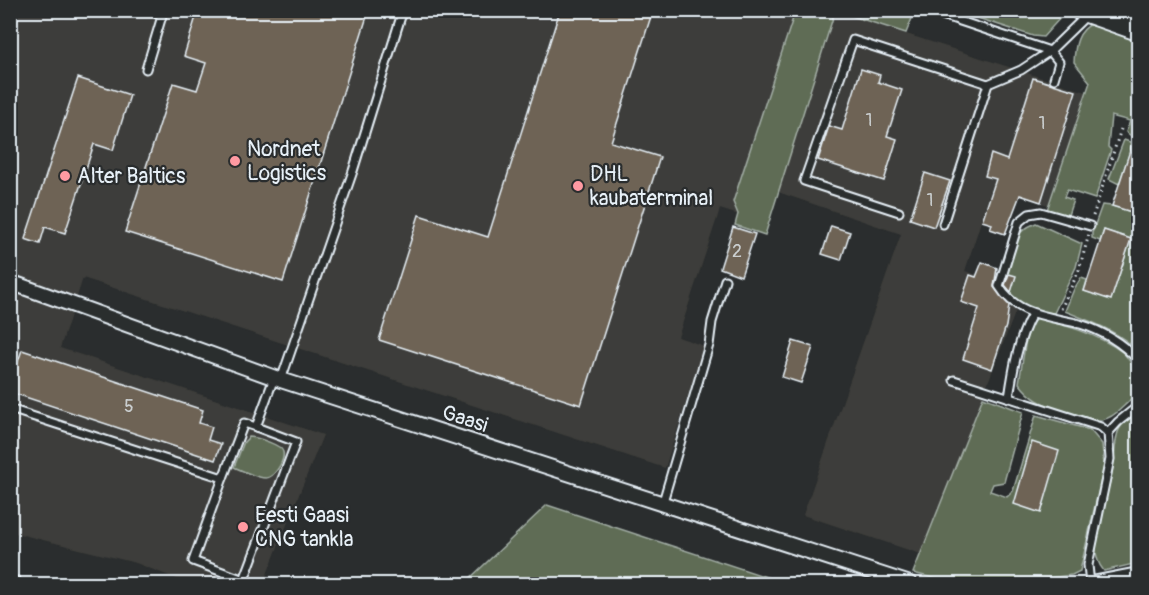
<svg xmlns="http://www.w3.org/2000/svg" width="1149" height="595" viewBox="0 0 1149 595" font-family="Pangolin,sans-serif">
<rect width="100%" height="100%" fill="#2a2d2e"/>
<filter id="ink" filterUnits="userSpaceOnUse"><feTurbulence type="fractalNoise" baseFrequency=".0167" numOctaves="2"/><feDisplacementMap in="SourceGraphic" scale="12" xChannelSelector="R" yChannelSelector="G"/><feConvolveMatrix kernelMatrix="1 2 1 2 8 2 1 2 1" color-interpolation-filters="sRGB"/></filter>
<g filter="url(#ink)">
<g fill="#3e3e3a">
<polygon points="11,11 807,11 742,216 720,209 678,337 704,346 665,468 83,278 60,348 323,435 263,584 190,584 136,563 11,532"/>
<polygon points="835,11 1086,92 1048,205 992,187 965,271 1024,290 921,554 803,515 901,234 778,192"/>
</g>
<g fill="#5e6c54" stroke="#a3aea6" stroke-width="1.5">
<polygon points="770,11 835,11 765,235 735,225 738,214 733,202 793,18"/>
<polygon points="836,11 915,11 906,33"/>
<polygon points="956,11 1061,11 1061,17 1043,37 1033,36"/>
<path d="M1093,23l45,15v88l-4,12 -8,-6 4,-11 -19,-5 -3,31 3,3 -16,49 -28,-9 -3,7 9,3 -5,15 -21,-5 43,-128 -16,-20c1,-17 3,-31 19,-39z"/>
<polygon points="1124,140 1133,143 1119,184 1109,179"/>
<path d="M1102,205l10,1 26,8v137c-20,-20 -46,-29 -73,-40l9,-22 7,-11 6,2 -3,11 27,8 20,-60 -27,-9 -4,11 -8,-3v-5z"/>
<path d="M1036,223l46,21 -6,23 -22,46c-12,-1 -41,-8 -47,-20 -6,-12 5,-44 10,-56 4,-7 12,-11 19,-14z"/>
<path d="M1037,318c28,7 61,16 85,34 4,3 6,7 9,11 12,17 8,30 -7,43 -6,6 -14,13 -23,14 -14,0 -28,-6 -41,-10 -18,-6 -29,-11 -41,-27l9,-56z"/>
<polygon points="983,397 1023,412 1004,482 993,484 990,491 1007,497 1013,491 1036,415 1090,430 1102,444 1104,466 1080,571 1072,575 1004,584 956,584 913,573"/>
<path d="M1138,414v149l-34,8c-21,-23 3,-71 8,-98 3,-13 2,-29 6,-41 4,-10 12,-14 20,-18z"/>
<path d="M249,437c7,0 33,8 34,15 2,8 -8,25 -17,26 -9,0 -23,-7 -32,-11l10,-25z"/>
<polygon points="547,505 788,584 464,584"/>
</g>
<g fill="#6e6455" stroke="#e8f1f8" stroke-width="1.5">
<polygon points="198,10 369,10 283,282 125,232 173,83 197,90 206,63 184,56"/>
<polygon points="560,10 653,10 611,142 660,157 581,405 379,340 419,215 488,237"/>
<polygon points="861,69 880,75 878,82 902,90 887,136 897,139 884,181 818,160 829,126 842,130"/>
<polygon points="78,78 130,95 113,150 94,144 65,233 45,227 40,244 25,239"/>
<polygon points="1033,78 1076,91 1041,202 1020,195 1005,234 990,229 992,224 982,221 996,179 985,176 991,154 1007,160"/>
<polygon points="1136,132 1138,133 1138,214 1112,206"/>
<polygon points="925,173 950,181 934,227 910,219"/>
<polygon points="831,226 850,232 841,260 822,254"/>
<polygon points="733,227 755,234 741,276 720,268"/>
<polygon points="1104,230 1131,239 1111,300 1084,291"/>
<polygon points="982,262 997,268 994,287 1009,305 1006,326 992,369 963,359 979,308 961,302 970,275 976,277"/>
<polygon points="1009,274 1016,276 1011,292 1005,285"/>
<polygon points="793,341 813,347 801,383 782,377"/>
<polygon points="22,350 203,410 199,423 212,427 208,440 221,444 215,460 10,392 10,362 17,364"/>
<polygon points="1032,442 1059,451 1041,513 1014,504"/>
</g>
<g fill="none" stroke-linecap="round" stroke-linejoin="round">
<defs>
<g id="lane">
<polyline points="927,10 1050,51 1059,62 1054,79"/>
<polyline points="146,69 162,16 152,10"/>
<polyline points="899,212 804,181 853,40 988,84 1021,70 1050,51 1087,15"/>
<polyline points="943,224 988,84"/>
<path d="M1090,226l-49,-14 -12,2 -10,8 -20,64c18,30 50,30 81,38 23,7 42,19 58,36"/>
<polyline points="281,380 353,171 403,10"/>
<polyline points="954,380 1101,427 1108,433 1110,459 1088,565 1090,584"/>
<path d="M1009,398c4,-28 9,-59 23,-84"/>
<polyline points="10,409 223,478 244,423 256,427 274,378"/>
<polyline points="1108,433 1118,422 1138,406"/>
<polyline points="223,478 193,561 244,580 296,442 256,427"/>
<polyline points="662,505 709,345 712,322 725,280"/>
</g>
<g id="street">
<polyline points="10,282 281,380 910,584"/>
<polyline points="10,583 15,584"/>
<polyline points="1092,584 1138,575"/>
</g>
<polyline id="secondary" points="1081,10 1138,30"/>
</defs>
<use href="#lane" stroke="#e8f1f8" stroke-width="11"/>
<use href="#street" stroke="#e8f1f8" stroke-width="18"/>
<use href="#secondary" stroke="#e8f1f8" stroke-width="24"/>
<g stroke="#e8f1f8" stroke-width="3" stroke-dasharray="1.5 4.5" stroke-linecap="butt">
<polyline points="1093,216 1121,129"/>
<polyline points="1061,309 1079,270 1089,234"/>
</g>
<use href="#lane" stroke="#2a2d2e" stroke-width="7"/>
<use href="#street" stroke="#2a2d2e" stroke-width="14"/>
<use href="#secondary" stroke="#2a2d2e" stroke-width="20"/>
</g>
</g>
<g fill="#ff9aa2" stroke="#2a2d2e" stroke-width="2">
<circle cx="235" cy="161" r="6"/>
<circle cx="65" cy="176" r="6"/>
<circle cx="578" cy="186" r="6"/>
<circle cx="243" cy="527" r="6"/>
</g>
<g text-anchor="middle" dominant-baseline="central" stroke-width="4.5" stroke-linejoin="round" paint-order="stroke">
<g font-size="18" fill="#cacecf">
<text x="869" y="120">1</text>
<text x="1042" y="123">1</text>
<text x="930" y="200">1</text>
<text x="737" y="251">2</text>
<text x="129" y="406">5</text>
</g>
<g font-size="21" fill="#e8f1f8" stroke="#2a2d2e" text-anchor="start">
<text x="247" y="149">Nordnet<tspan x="247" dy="24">Logistics</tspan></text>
<text x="590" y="174">DHL<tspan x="590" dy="24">kaubaterminal</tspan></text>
<text x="77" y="176">Alter Baltics</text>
<text x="255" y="515">Eesti Gaasi<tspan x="255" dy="24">CNG tankla</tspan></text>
</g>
<g font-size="21" fill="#e8f1f8" stroke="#2a2d2e">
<text transform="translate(465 419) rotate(18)">Gaasi</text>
</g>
</g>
<rect width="1149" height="595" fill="none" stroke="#2a2d2e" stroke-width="36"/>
<rect x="18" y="18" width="1113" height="559" fill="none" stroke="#e8f1f8" stroke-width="2" filter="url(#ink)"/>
</svg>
